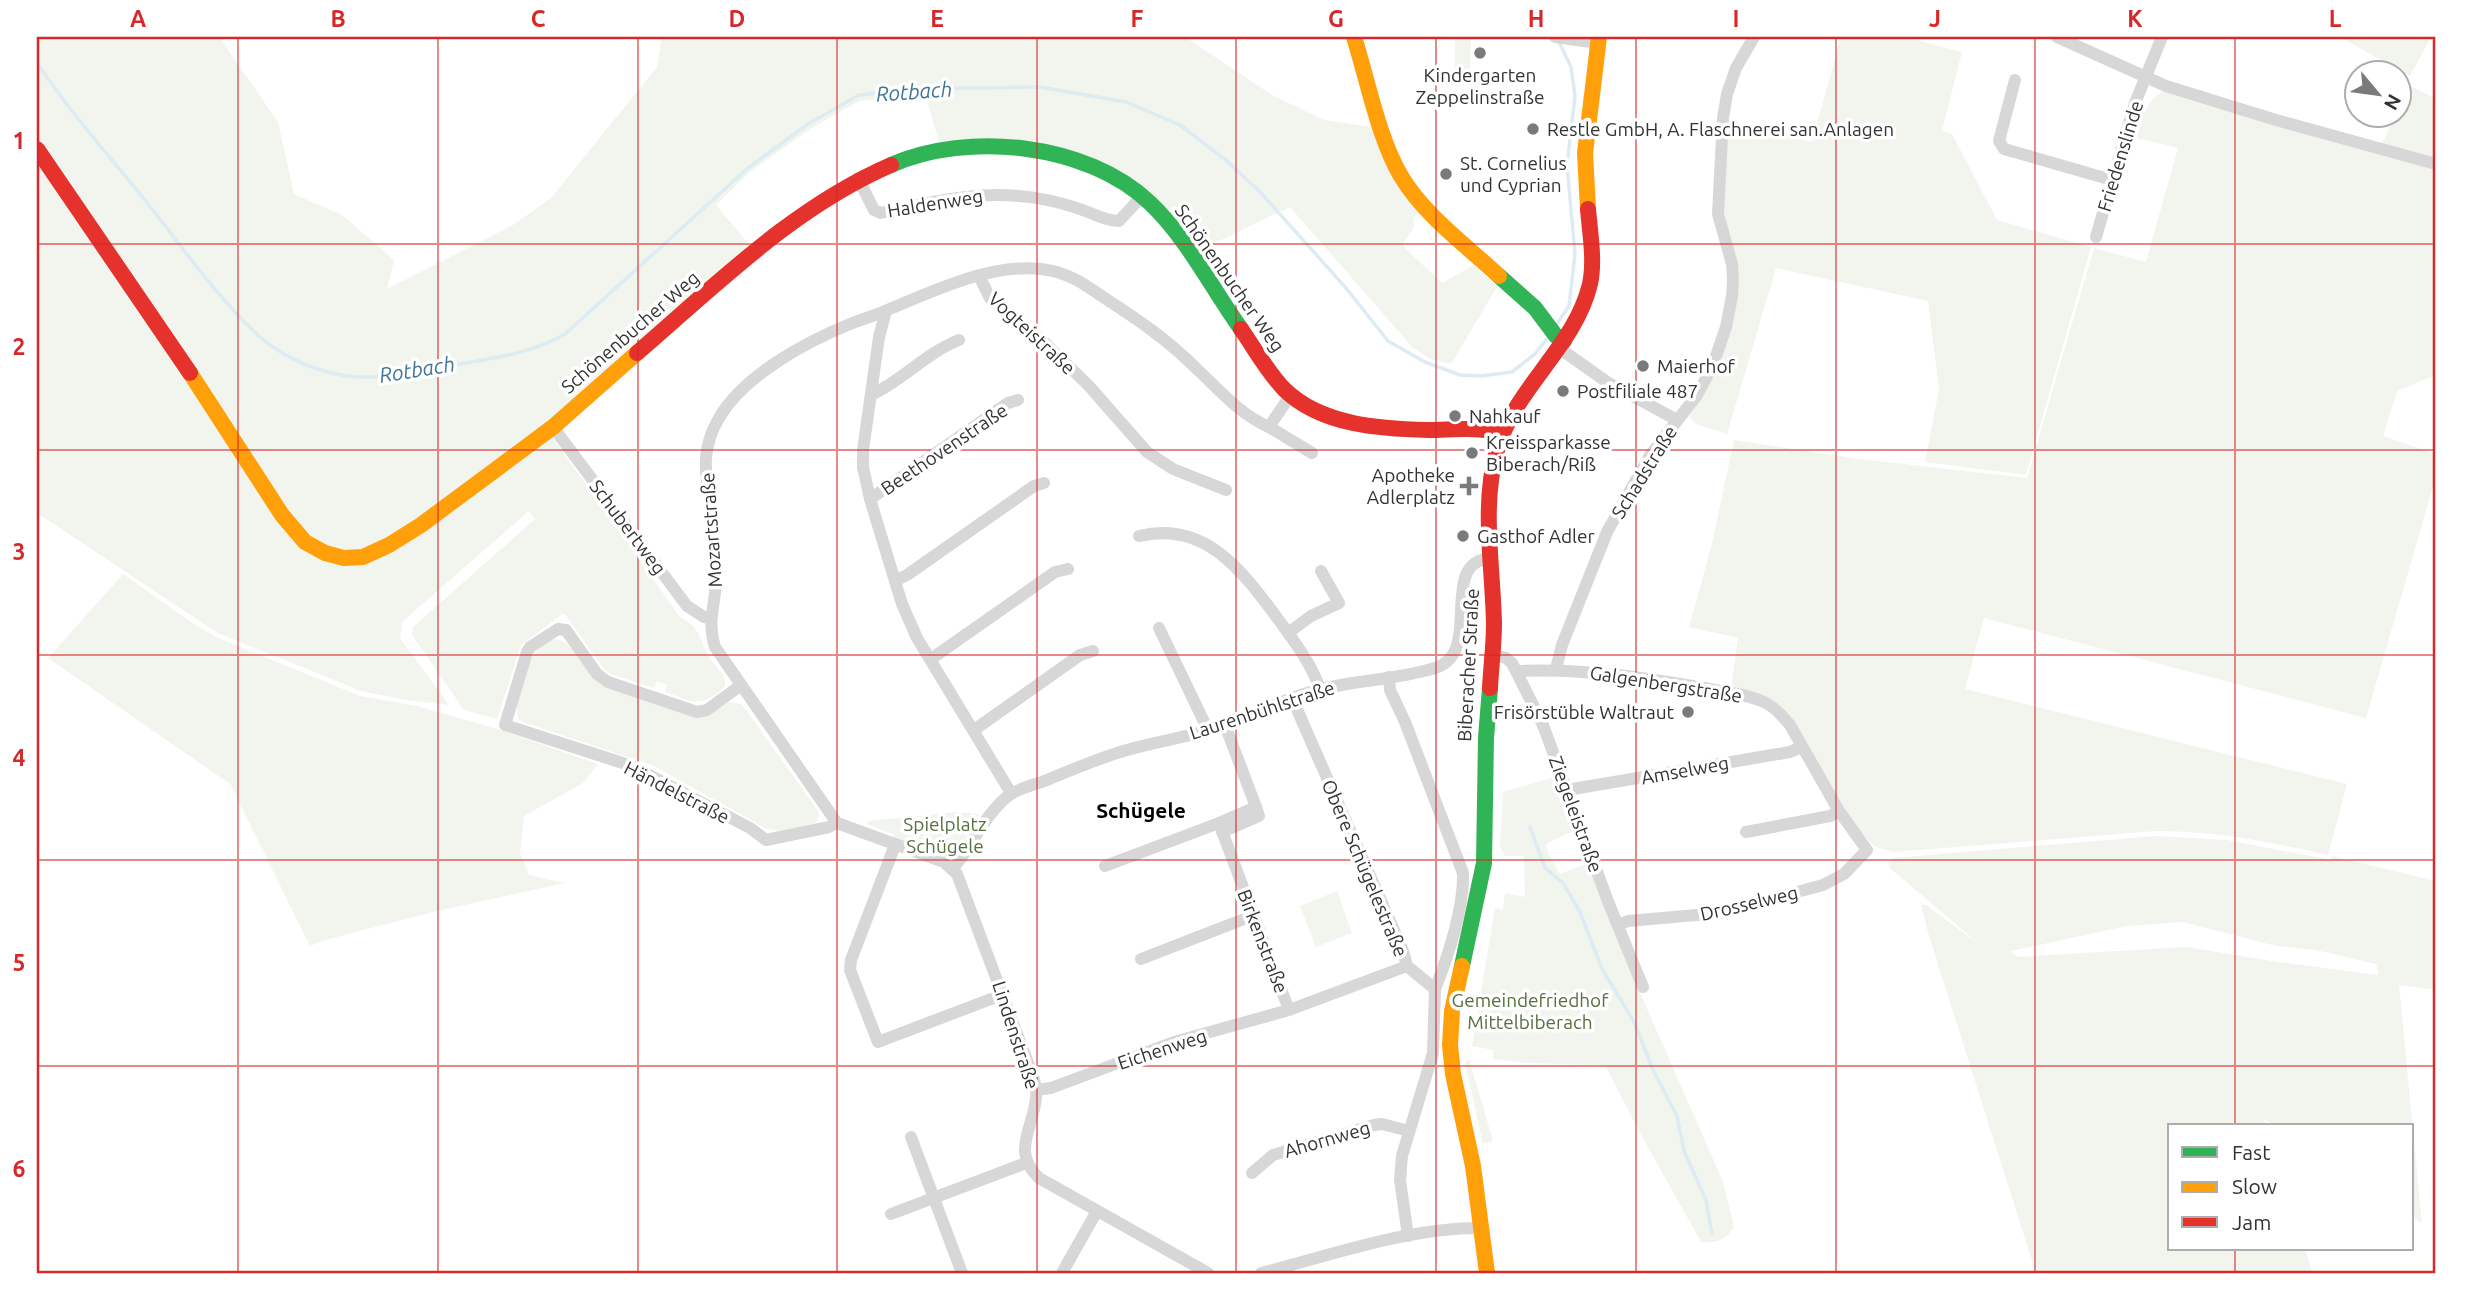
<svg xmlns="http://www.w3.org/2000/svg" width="2473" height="1310" viewBox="0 0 2473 1310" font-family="Ubuntu,sans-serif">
<rect width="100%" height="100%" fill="#fff"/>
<g fill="#f1f5ed" fill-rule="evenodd">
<path d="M37,37h189l-4,4 56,81 16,72 48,21 52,45 -7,29 126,-64 38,-27 106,-131 5,-30h523l87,58 52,25 48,7 24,50 25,32 -8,9 1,9 -12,18 40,38 32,-18 23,22 -46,77 -20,-5 -18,-11 -123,-141 -94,45 -97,-88 -159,-19 -15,-51 -66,7 -49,28 -59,42 -35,34 36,43 -159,139 -139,109 -92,56 -60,-7 61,16 189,-124 128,180c20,11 19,19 28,38 4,8 17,18 17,27 0,7 -5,9 -9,12 -19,14 -30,5 -51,-2l2,-7 -10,-4 -3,7 -43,-14 -7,-5 -40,-56 -43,32 -24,74 -33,-9 -52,-75 1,-8 122,-108 -6,-8 -127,111 -2,16 49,67 -43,-5 -45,-9 -143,-58 -181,-120z"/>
<polygon points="1471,37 1470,68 1464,86 1455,86 1455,38"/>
<path d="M1841,37h64l57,15 -20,79 10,3 45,86 94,27 -65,228 -101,-13 14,-73 -11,-88 -152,-33 -49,166 -31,-10 -7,-7 43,-105 -11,-99 5,-84c14,-1 42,-4 55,2 12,6 18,8 31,11z"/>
<polygon points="2340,37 2431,37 2410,76"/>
<polygon points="2409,85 2436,99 2436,159 2382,144 2395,116 2400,116 2400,106"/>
<path d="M2163,90l273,79v206l-39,16 -14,45 53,18v22l-70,242 -382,-100 -19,71 382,95 -19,71c-59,-13 -111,-24 -172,-24l-262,21 -19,-5 -19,-20 -63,-105 -62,-33 7,-51 -49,-11 23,-83 22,-104 125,19 168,19 67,-230 52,14 32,-114 -42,-10c6,-19 10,-36 27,-48z"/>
<polygon points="123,574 191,622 216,637 360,696 417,706 494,728 598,764 583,783 524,816 520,853 529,875 564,883 429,913 329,939 310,946 230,784 48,658"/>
<path d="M556,639c20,3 30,37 51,49l92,30 8,-2 21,-14 14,2 76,107 1,5 -3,7 -35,8 -14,-2 -113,-63 -131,-44 -5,-3 -1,-12 -3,-1c8,-24 13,-62 42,-67z"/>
<path d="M1555,777l20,53 -29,14 2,9 12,21 28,-11 50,125 85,194 11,45c-8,13 -17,16 -33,15l-61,-109 -35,-68 -80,-2 -32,-4 1,-9 -22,-4 23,-138 8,2 2,-17 20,4 -1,-41h-19l-5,-9 3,-55z"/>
<path d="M957,812l22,2c-8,18 -16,39 -37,41l-47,-17 -2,-4 -26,-10 1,-3z"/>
<path d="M2156,836l71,4 104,20 1,-4 104,25v109l-37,-5 23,239 -10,-7v-91h-137l-11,-7 2,7h-96v123h135l8,24h-277l-107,-337 -8,-31h5l53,39 -89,-76 -2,-6 5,-4zM2183,922l93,24 40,4 60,14 3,11 -101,-13 -91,-15 -170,10 -6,-6 116,-25z"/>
<polygon points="1337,891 1352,933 1316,947 1300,906"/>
<polygon points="1469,1059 1493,1141 1483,1144 1465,1062"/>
</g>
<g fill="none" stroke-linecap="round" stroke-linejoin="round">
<g stroke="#ddebf3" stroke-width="3.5">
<path d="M37,63c35,52 76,97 115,146 34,43 66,89 106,126 18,17 46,31 70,37 39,12 87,0 126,-7 38,-7 78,-11 111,-31l183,-166 60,-44 51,-29 57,-6 124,-2 86,15 54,23 47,36 34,32 85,95 42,53 37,21 35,13 21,1 31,-4 23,-18 14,-18"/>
<polyline points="1555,327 1569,306 1575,254 1567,165 1575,96 1571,67 1559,42"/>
<polyline points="1530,827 1545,868 1563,883 1580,912 1602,969 1634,1022 1654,1072 1677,1116 1684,1151 1706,1200 1712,1234"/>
</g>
<g stroke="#d7d7d7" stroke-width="12">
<polyline points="1555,37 1598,43"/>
<polyline points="2057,37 2166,86 2276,120 2436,164"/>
<polyline points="2015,80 1999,141 2004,149 2112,180"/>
<path d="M858,178l16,32 7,3c56,-13 109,-25 166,-13 14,3 28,7 41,12 10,4 19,9 31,9l23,-25"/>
<polyline points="2096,237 2135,103 2162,37"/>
<polyline points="979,276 990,298 1045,343 1089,386 1147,452 1173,469 1226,490"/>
<polyline points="886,311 879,337 863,450 863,467 870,499 902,604 917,638 1011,793"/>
<polyline points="1559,348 1607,382 1677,420"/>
<path d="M871,395c32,-15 55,-42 88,-55"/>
<polyline points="553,427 687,606 704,617 710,618"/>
<polyline points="1269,427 1312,453"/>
<polyline points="870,499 1008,403 1018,400"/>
<path d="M1139,536c67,-16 104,36 139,83 16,22 33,44 42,70"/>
<polyline points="895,581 907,575 1034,486 1044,483"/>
<polyline points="1159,628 1208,730"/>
<polyline points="1288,633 1311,616 1339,603 1321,571"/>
<polyline points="1493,655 1506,658 1512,663 1543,725 1609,904 1643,987"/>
<polyline points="931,659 1055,572 1068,569"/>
<polyline points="1556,669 1562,645 1607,532 1649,457 1697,395 1713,365 1726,327 1732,296 1733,280 1732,264 1718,214 1723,118 1727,94 1736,68 1754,37"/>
<path d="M1517,671c63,-3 124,6 187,17 20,4 44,6 62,15 10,5 17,14 24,22l49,86 28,39 -23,24 -21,11 -104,28 -91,8 -10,4"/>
<path d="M1389,677l1,13 15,32 58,151c1,35 -15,84 -28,116"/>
<polyline points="741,685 707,710 697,712 608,682 597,674 566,630 558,629 530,647 527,652 505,725 632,766 750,828 766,840 829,827 837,823"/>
<polyline points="1292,698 1403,951 1407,966 1435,989 1433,1053 1402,1156 1400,1180 1408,1236"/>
<polyline points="1225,725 1256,807 1219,823 1289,1010 1407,966"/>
<polyline points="974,730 1080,655 1093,651"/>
<polyline points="1567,790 1790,752 1801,747"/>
<polyline points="1222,832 1259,816 1256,807"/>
<polyline points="1746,832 1830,816 1839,811"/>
<polyline points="895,845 851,960 850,970 878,1042 1004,994"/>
<polyline points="1105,866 1219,823"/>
<path d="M953,868c20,-22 31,-53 55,-72 10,-8 27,-11 39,-16 26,-11 52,-22 80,-30 27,-8 55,-12 83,-20 39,-12 75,-33 115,-42 36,-8 74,-9 110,-20 50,-15 1,-106 56,-110"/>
<polyline points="1141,959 1252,916"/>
<polyline points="1036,1090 1051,1088 1174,1042 1289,1010"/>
<polyline points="911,1137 962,1273"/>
<polyline points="1252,1173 1273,1155 1374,1125 1382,1124 1409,1131"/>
<polyline points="891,1214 1026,1163"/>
<polyline points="1062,1273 1097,1211"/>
<path d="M1208,1273l-169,-95c-28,-26 -6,-49 -3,-80 1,-7 -1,-15 -3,-22l-76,-202 -13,-12 -107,-39 -122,-176c-9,-28 2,-45 1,-73 -2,-26 -5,-53 -7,-79 -2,-12 -4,-25 -3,-37 1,-14 6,-28 13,-40 25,-43 87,-76 131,-94 12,-5 24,-8 35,-13 51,-21 116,-54 172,-39 18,5 31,15 46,25 37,24 65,43 96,74 22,21 42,44 70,56l21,-31"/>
<path d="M1261,1273c71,-18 147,-46 222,-45"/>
</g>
<g stroke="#30b455" stroke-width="16">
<path d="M891,165c77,-34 196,-22 259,38 37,35 61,84 91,126"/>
<polyline points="1499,276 1535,308 1556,336 1564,341"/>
<polyline points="1462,966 1484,863 1486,738 1490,688"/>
</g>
<g stroke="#ff9f0a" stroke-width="16">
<path d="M1354,37c13,41 25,103 47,139 22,38 66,70 98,100"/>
<polyline points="1588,209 1585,153 1599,37"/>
<polyline points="190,373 282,515 305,542 325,553 344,558 363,557 389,545 421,525 553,427 637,353"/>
<polyline points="1462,966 1452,1011 1450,1045 1453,1074 1473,1166 1487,1273"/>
</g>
<g stroke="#e5322d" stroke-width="16">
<polyline points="37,149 190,373"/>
<path d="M1241,329c14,20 27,44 44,61 36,35 95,39 143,40 25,0 51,-4 75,4"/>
<path d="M637,353c80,-69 157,-146 254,-188"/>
<path d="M1490,688c1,-21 4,-43 4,-64 -1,-57 -13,-118 3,-174 18,-63 78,-103 93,-166 5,-23 0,-51 -2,-75"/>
</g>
</g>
<path fill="none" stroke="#d62828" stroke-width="2" stroke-opacity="0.55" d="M238,37v1236M438,37v1236M638,37v1236M837,37v1236M1037,37v1236M1236,37v1236M1436,37v1236M1636,37v1236M1836,37v1236M2035,37v1236M2235,37v1089M37,244h2399M37,450h2399M37,655h2399M37,860h2399M37,1066h2399M2235,1249v24"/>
<g fill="#7a7a7a" stroke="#fff" stroke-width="2.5">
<circle cx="1480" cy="53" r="7"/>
<circle cx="1533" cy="129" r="7"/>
<circle cx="1446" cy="174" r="7"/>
<circle cx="1643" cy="366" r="7"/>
<circle cx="1563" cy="391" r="7"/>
<circle cx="1455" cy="416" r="7"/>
<circle cx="1472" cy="453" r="7"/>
<path d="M1465.5 475.5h7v7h7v7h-7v7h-7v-7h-7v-7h7z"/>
<circle cx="1463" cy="536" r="7"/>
<circle cx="1688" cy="712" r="7"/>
</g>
<g text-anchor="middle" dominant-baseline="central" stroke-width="7" stroke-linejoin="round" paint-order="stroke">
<g font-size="19" fill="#333" stroke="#fff" text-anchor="start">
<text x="1480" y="75" text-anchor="middle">Kindergarten<tspan x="1480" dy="22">Zeppelinstraße</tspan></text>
<text x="1547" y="129">Restle GmbH, A. Flaschnerei san.Anlagen</text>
<text x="1460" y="163">St. Cornelius<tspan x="1460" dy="22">und Cyprian</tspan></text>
<text x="1657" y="366">Maierhof</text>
<text x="1577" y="391">Postfiliale 487</text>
<text x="1469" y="416">Nahkauf</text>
<text x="1486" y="442">Kreissparkasse<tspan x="1486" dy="22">Biberach/Riß</tspan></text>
<text x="1455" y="475" text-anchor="end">Apotheke<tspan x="1455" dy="22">Adlerplatz</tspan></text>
<text x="1477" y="536">Gasthof Adler</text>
<text x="1674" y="712" text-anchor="end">Frisörstüble Waltraut</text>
</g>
<g font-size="19" fill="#333" stroke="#fff">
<text transform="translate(2120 156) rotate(-73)">Friedenslinde</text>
<text transform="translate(935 203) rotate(-9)">Haldenweg</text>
<text transform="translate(1230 278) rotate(55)">Schönenbucher Weg</text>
<text transform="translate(630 332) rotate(-41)">Schönenbucher Weg</text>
<text transform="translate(1032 333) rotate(43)">Vogteistraße</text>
<text transform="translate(944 449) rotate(-34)">Beethovenstraße</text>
<text transform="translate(1644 472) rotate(-58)">Schadstraße</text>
<text transform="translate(628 527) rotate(53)">Schubertweg</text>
<text transform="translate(711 530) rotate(-94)">Mozartstraße</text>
<text transform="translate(1468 665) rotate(-87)">Biberacher Straße</text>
<text transform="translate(1666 684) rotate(9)">Galgenbergstraße</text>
<text transform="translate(1262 710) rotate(-18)">Laurenbühlstraße</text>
<text transform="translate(1685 770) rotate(-10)">Amselweg</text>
<text transform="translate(677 792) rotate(27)">Händelstraße</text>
<text transform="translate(1576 814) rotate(70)">Ziegeleistraße</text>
<text transform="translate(1365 868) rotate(67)">Obere Schügelestraße</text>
<text transform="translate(1749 903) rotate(-13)">Drosselweg</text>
<text transform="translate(1263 941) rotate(69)">Birkenstraße</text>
<text transform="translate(1016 1035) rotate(72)">Lindenstraße</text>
<text transform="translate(1162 1049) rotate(-18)">Eichenweg</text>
<text transform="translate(1327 1139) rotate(-16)">Ahornweg</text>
</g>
<g font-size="19" fill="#56703f" stroke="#fff">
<text x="945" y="824">Spielplatz<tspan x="945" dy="22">Schügele</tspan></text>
<text x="1530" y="1000">Gemeindefriedhof<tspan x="1530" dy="22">Mittelbiberach</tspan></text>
</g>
<g font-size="21" font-style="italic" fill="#3f7597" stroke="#fff">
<text transform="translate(914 91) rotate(-4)">Rotbach</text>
<text transform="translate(417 369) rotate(-9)">Rotbach</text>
</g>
<g font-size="21" font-weight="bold" fill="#000" stroke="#fff">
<text x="1141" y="810">Schügele</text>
</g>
</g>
<rect width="2473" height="1310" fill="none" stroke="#ffffff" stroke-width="77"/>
<rect x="2168" y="1124" width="245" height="126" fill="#ffffff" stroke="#adadad" stroke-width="2"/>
<rect x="2182" y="1147" width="35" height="10" fill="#30b455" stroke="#adadad" stroke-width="2"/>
<text x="2232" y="1160" font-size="21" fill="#333333">Fast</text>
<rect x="2182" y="1182" width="35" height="10" fill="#ff9f0a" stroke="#adadad" stroke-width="2"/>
<text x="2232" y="1194" font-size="21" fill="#333333">Slow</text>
<rect x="2182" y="1217" width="35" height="10" fill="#e5322d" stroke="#adadad" stroke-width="2"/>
<text x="2232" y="1230" font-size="21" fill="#333333">Jam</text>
<g transform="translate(2378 94) rotate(119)"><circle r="33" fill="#ffffff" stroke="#adadad" stroke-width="2"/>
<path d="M0-5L12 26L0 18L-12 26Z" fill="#7a7a7a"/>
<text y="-10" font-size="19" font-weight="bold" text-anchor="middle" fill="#333333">N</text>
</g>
<rect x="38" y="38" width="2396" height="1234" fill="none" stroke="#d62828" stroke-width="2.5"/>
<g font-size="23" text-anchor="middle" font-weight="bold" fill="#d62828">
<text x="138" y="27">A</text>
<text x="338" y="27">B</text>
<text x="538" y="27">C</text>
<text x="737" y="27">D</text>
<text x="937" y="27">E</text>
<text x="1137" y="27">F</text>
<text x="1336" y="27">G</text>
<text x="1536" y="27">H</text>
<text x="1736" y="27">I</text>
<text x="1935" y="27">J</text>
<text x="2135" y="27">K</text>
<text x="2335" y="27">L</text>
<text x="19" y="149">1</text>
<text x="19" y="355">2</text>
<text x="19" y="560">3</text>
<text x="19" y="766">4</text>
<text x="19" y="971">5</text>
<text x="19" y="1177">6</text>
</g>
</svg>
